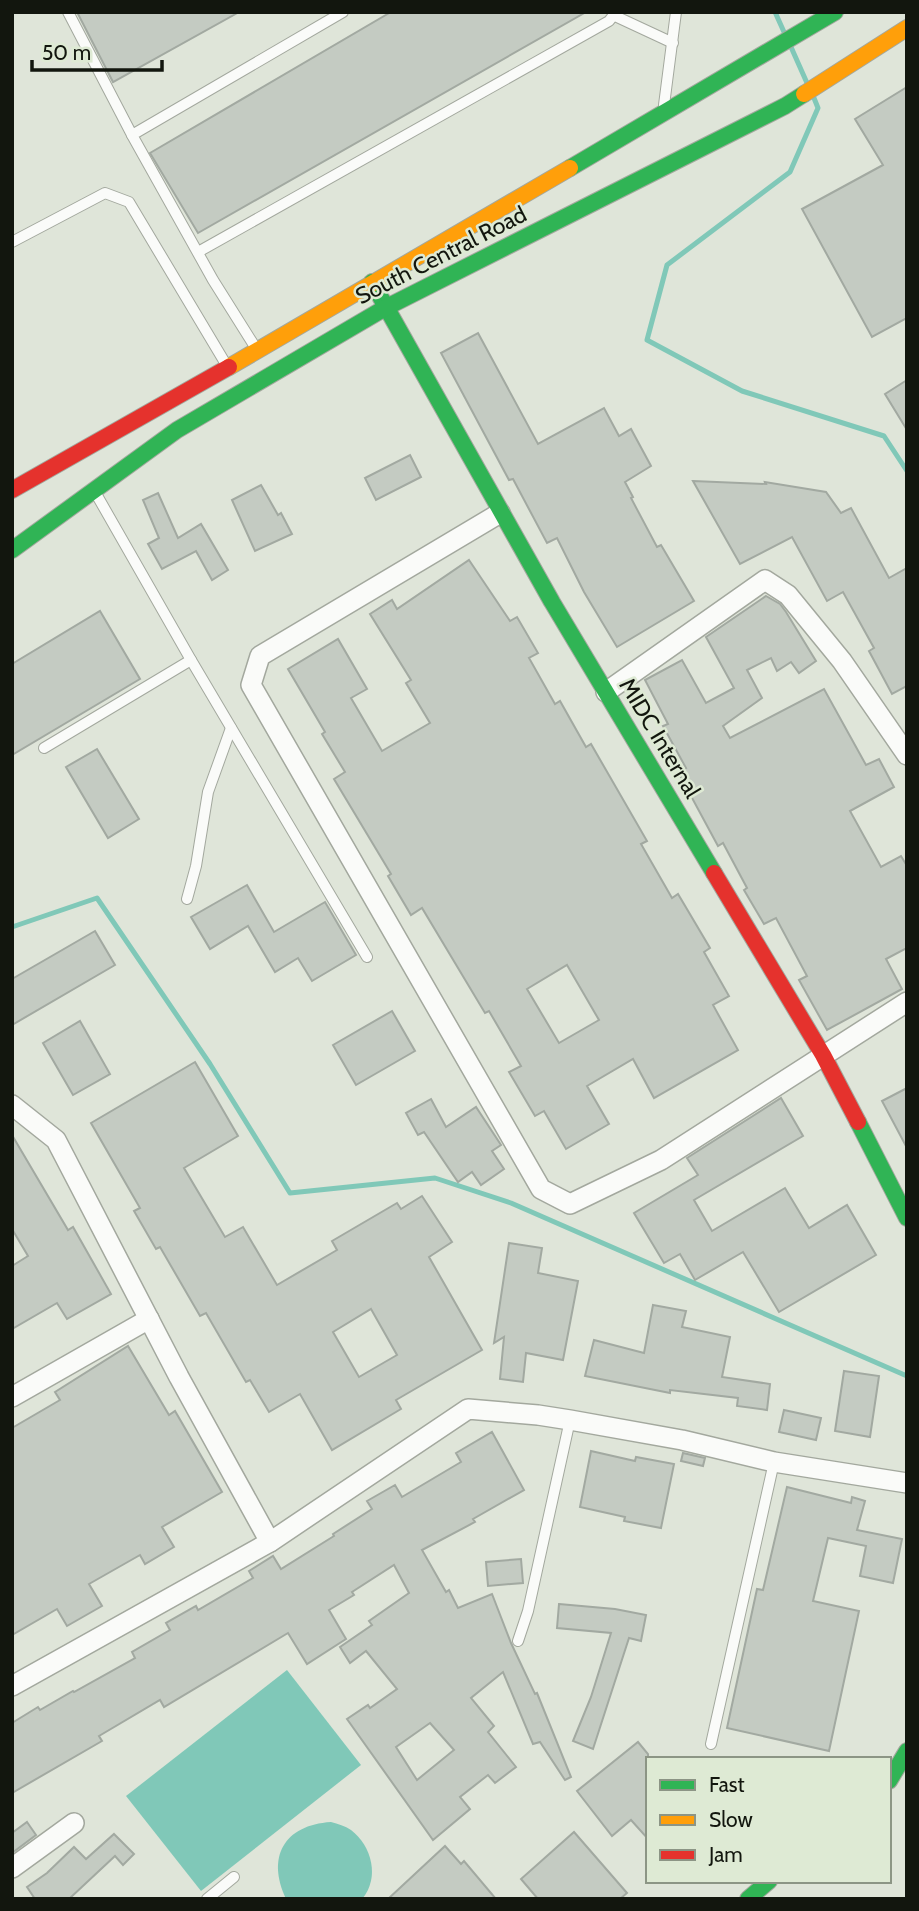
<svg xmlns="http://www.w3.org/2000/svg" width="919" height="1911" viewBox="0 0 919 1911" font-family="Cabin,sans-serif">
<rect width="100%" height="100%" fill="#dfe5d9"/>
<g fill="#80c8b8">
<polygon points="287,1670 361,1765 201,1891 126,1796"/>
<path d="M331,1822c7,2 14,4 20,8 21,16 29,48 11,69h-76c-20,-42 -2,-74 45,-77z"/>
</g>
<g fill="none" stroke-linecap="round" stroke-linejoin="round">
<g stroke="#80c8b8" stroke-width="5">
<polyline points="775,12 784,32"/>
<polyline points="791,47 807,83"/>
<polyline points="814,98 818,108 790,172 667,265 647,340 742,391 884,436 907,471"/>
<polyline points="12,927 97,898 210,1064 290,1193 435,1178 511,1203 907,1376"/>
</g>
</g>
<g fill="#c4cbc2" stroke="#a2a9a1" stroke-width="2" fill-rule="evenodd">
<polygon points="77,12 239,12 113,82"/>
<polygon points="391,12 586,12 198,233 150,153"/>
<polygon points="907,87 907,318 872,337 802,209 883,165 855,119"/>
<polygon points="478,333 538,444 604,408 619,436 631,429 651,466 625,482 633,497 631,498 657,547 661,545 694,601 617,647 584,592 557,538 547,543 513,479 509,480 441,353"/>
<polygon points="907,380 907,430 885,394"/>
<polygon points="410,455 421,477 376,500 365,478"/>
<polygon points="693,481 766,484 765,482 826,492 841,513 851,508 889,578 907,568 907,686 892,694 869,651 874,648 843,592 827,601 792,537 740,564"/>
<polygon points="261,485 278,515 281,513 292,534 255,551 232,500"/>
<polygon points="158,493 178,538 201,524 228,570 212,580 196,551 162,569 148,544 159,538 143,500"/>
<path d="M469,560l41,61 7,-4 21,36 -9,5 26,46 5,-3 26,46 5,-3 56,97 -6,3 31,54 6,-4 32,54 -6,4 25,44 -16,9 25,45 -84,48 -21,-39 -46,27 22,38 -43,25 -22,-38 -9,5 -26,-44 12,-6 -32,-55 -4,2 -63,-105 -11,7 -23,-39 3,-2 -57,-95 11,-7 -23,-38 3,-2 -37,-63 50,-30 29,50 -16,9 31,53 48,-28 -24,-40 5,-3 -41,-66 22,-14 5,9zM567,965l32,55 -40,23 -32,-54z"/>
<polygon points="766,596 780,604 786,612 816,661 799,673 791,662 777,671 771,658 747,670 762,698 723,726 730,738 824,689 866,765 879,759 894,787 850,811 881,867 901,856 907,866 907,948 886,959 902,989 827,1030 799,980 807,976 776,918 764,924 744,890 747,888 723,843 718,846 678,772 686,768 663,726 668,724 645,680 682,660 706,703 734,688 706,637"/>
<polygon points="100,611 140,679 12,755 12,664"/>
<polygon points="97,749 139,819 108,838 66,767"/>
<polygon points="247,885 274,932 325,902 356,955 312,981 298,958 275,972 248,926 210,949 191,917"/>
<polygon points="95,931 115,965 12,1025 12,979"/>
<polygon points="392,1011 415,1051 356,1085 333,1045"/>
<polygon points="80,1021 110,1074 73,1095 43,1043"/>
<path d="M195,1062l43,74 -54,32 41,69 18,-10 34,58 60,-35 -5,-9 65,-38 4,6 21,-13 30,46 -23,15 53,93 -86,50 5,9 -69,41 -32,-56 -31,18 -19,-32 -4,2 -40,-69 -6,3 -40,-69 -4,2 -22,-38 6,-3 -49,-85zM371,1309l26,46 -38,22 -26,-45z"/>
<polygon points="907,1088 907,1148 882,1101"/>
<polygon points="781,1098 803,1136 694,1200 712,1231 785,1188 809,1228 847,1205 876,1255 779,1312 743,1252 695,1280 680,1254 664,1263 634,1213 698,1175 687,1158"/>
<polygon points="431,1099 446,1127 476,1107 501,1145 492,1151 504,1169 481,1185 472,1172 458,1182 424,1132 418,1135 406,1113"/>
<polygon points="12,1135 68,1230 73,1227 111,1294 67,1319 57,1303 12,1329 12,1266 28,1256 12,1229"/>
<polygon points="509,1243 542,1248 538,1273 578,1281 563,1360 526,1353 523,1382 500,1379 504,1337 494,1343"/>
<polygon points="653,1305 686,1311 682,1327 730,1337 722,1377 770,1384 767,1410 737,1406 738,1398 670,1390 670,1393 585,1376 594,1340 644,1353"/>
<polygon points="128,1346 169,1415 175,1411 222,1492 162,1527 174,1547 145,1564 140,1555 89,1584 102,1606 67,1626 57,1609 12,1635 12,1428 60,1400 55,1392"/>
<polygon points="844,1371 879,1376 870,1437 835,1431"/>
<polygon points="784,1410 821,1418 816,1440 779,1432"/>
<path d="M492,1432l32,58 -51,29 2,3 -53,28 24,42 3,-2 9,18 34,-14 19,49 24,51 2,-1 34,84 -6,3 -25,-38 -7,2 -30,-72 -32,26 23,28 -6,6 28,35 -21,16 -7,-8 -28,22 10,12 -37,31 -86,-121 21,-14 2,3 27,-19 -31,-38 -16,12 -10,-16 32,-22 -3,-4 40,-28 -15,-28 -42,27 2,3 -25,15 17,29 -39,25 -19,-31 -124,74 -4,-7 -61,36 3,5 -90,52v-70l26,-16 2,3 33,-19 1,1 61,-34 -3,-6 38,-22 -4,-7 30,-17 2,4 55,-32 -4,-7 24,-15 8,13 53,-33 -1,-2 39,-25 -5,-8 28,-16 7,12 59,-35 -5,-9zM430,1723l24,27 -37,30 -21,-33z"/>
<polygon points="591,1451 635,1461 636,1457 674,1464 661,1528 624,1521 625,1517 580,1507"/>
<polygon points="683,1453 705,1458 703,1466 681,1461"/>
<polygon points="787,1487 851,1503 852,1497 865,1501 857,1530 902,1539 893,1583 860,1576 866,1546 828,1538 813,1601 859,1611 829,1751 727,1728 757,1589 763,1590"/>
<polygon points="521,1559 523,1583 488,1586 486,1562"/>
<polygon points="559,1604 615,1609 646,1615 641,1641 629,1638 593,1749 573,1741 591,1697 611,1633 557,1628"/>
<polygon points="638,1742 648,1754 648,1839 631,1820 612,1836 577,1791"/>
<polygon points="27,1822 36,1835 12,1853 12,1833"/>
<polygon points="574,1832 627,1893 620,1899 538,1899 521,1879"/>
<polygon points="114,1834 134,1854 123,1865 115,1856 69,1899 35,1899 27,1887 47,1873 74,1847 86,1859"/>
<polygon points="445,1846 461,1864 464,1861 496,1899 388,1899"/>
</g>
<g fill="none" stroke-linecap="round" stroke-linejoin="round">
<defs>
<g id="lane">
<polyline points="68,12 132,135"/>
<polyline points="615,16 673,43"/>
<polyline points="664,105 676,12"/>
<polyline points="12,242 105,193 129,202 227,366"/>
<polyline points="198,252 609,21 616,12"/>
<polyline points="257,350 213,280 132,135 343,12"/>
<polyline points="95,492 191,660 367,957"/>
<polyline points="44,748 191,660"/>
<polyline points="187,899 196,866 208,792 231,728"/>
<polyline points="518,1641 528,1611 570,1420"/>
<polyline points="711,1744 774,1462"/>
<polyline points="207,1899 234,1877"/>
</g>
<g id="street">
<polyline points="500,513 260,656 251,685 541,1189 570,1204 661,1160 907,1002"/>
<polyline points="606,692 765,580 788,595 842,661 907,755"/>
<polyline points="12,1105 56,1140 179,1377 270,1542"/>
<polyline points="12,1397 149,1319"/>
<polyline points="12,1686 270,1542 468,1409 538,1415 570,1420 682,1440 774,1462 907,1483"/>
<polyline points="12,1868 74,1823"/>
</g>
<g id="fast">
<polyline points="570,168 835,12"/>
<polyline points="372,282 552,602 714,873"/>
<polyline points="12,550 177,430 385,308 785,106 804,94"/>
<polyline points="858,1122 907,1218"/>
<polyline points="889,1781 907,1751"/>
<polyline points="748,1899 769,1881"/>
</g>
<g id="slow">
<polyline points="804,94 907,28"/>
<polyline points="229,367 570,168"/>
</g>
<g id="jam">
<polyline points="12,490 229,367"/>
<polyline points="714,873 823,1055 858,1122"/>
</g>
</defs>
<use href="#lane" stroke="#a3a89e" stroke-width="12"/>
<use href="#street" stroke="#a3a89e" stroke-width="22"/>
<use href="#fast" stroke="#a3a89e" stroke-width="18"/>
<use href="#slow" stroke="#a3a89e" stroke-width="18"/>
<use href="#jam" stroke="#a3a89e" stroke-width="18"/>
<use href="#lane" stroke="#fafbf9" stroke-width="10"/>
<use href="#street" stroke="#fafbf9" stroke-width="19"/>
<use href="#fast" stroke="#30b455" stroke-width="16"/>
<use href="#slow" stroke="#ff9f0a" stroke-width="16"/>
<use href="#jam" stroke="#e5322d" stroke-width="16"/>
</g>
<g text-anchor="middle" dominant-baseline="central" stroke-width="5" stroke-linejoin="round" paint-order="stroke">
<g font-size="23" fill="#12160e" stroke="#deead4">
<text transform="translate(441 255) rotate(-27)">South Central Road</text>
<text transform="translate(660 738) rotate(59)">MIDC Internal</text>
</g>
</g>
<rect width="919" height="1911" fill="none" stroke="#12160e" stroke-width="28"/>
<rect x="646" y="1757" width="245" height="126" fill="#deead4" stroke="#8c9585" stroke-width="2"/>
<rect x="660" y="1780" width="35" height="10" fill="#30b455" stroke="#8c9585" stroke-width="2"/>
<text x="709" y="1792" font-size="21" fill="#12160e">Fast</text>
<rect x="660" y="1815" width="35" height="10" fill="#ff9f0a" stroke="#8c9585" stroke-width="2"/>
<text x="709" y="1827" font-size="21" fill="#12160e">Slow</text>
<rect x="660" y="1850" width="35" height="10" fill="#e5322d" stroke="#8c9585" stroke-width="2"/>
<text x="709" y="1862" font-size="21" fill="#12160e">Jam</text>
<path d="M32 60v10h130v-10" fill="none" stroke="#12160e" stroke-width="3.5"/>
<text x="42" y="60" font-size="21" fill="#12160e" stroke="#deead4" stroke-width="5" paint-order="stroke">50 m</text>
</svg>
